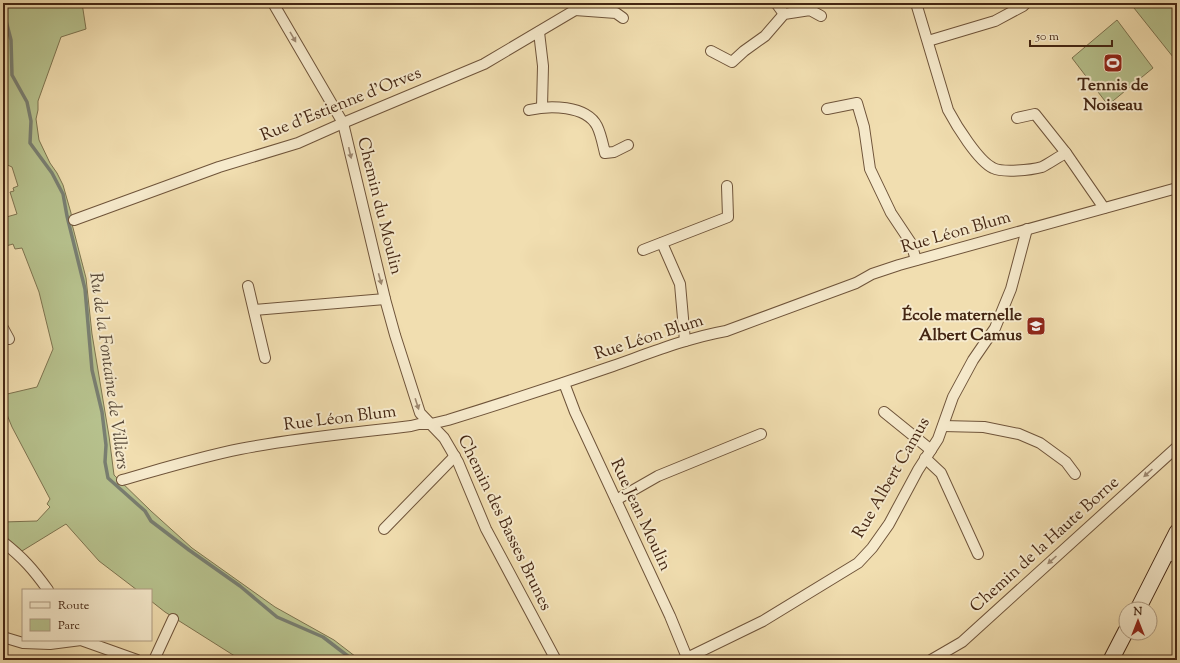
<svg xmlns="http://www.w3.org/2000/svg" width="1180" height="663" viewBox="0 0 1180 663" font-family="'Sorts Mill Goudy',serif">
<rect width="100%" height="100%" fill="#f1deb0"/>
<filter id="stains"><feTurbulence type="fractalNoise" baseFrequency=".005" numOctaves="4"/><feColorMatrix values="0 0 0 0 .2 0 0 0 0 .09 0 0 0 0 .02 0 0 0 .5 -.17"/></filter>
<radialGradient id="worn" r=".72"><stop offset=".6" stop-color="#630" stop-opacity="0"/><stop offset="1" stop-color="#630" stop-opacity=".3"/></radialGradient>
<g fill="#b7c28e" stroke="#7e7450">
<polygon points="3,3 82,3 86,29 61,37 38,101 38,110 36,119 39,140 50,163 57,173 63,185 71,213 72,224 86,278 92,334 109,436 114,475 151,511 192,548 275,607 334,640 360,660 241,660 165,612 151,601 151,590 137,590 99,561 66,524 22,551 3,535 3,522 37,521 50,507 47,504 50,499 12,427 3,405 3,395 37,387 53,349 39,292 22,248 15,249 13,244 6,246 5,245 3,245 3,218 17,214 10,192 14,191 13,188 18,186 12,167 3,163"/>
<polygon points="1130,3 1177,3 1177,62"/>
<polygon points="1117,20 1153,68 1108,105 1072,58"/>
</g>
<g fill="none" stroke-linecap="round" stroke-linejoin="round">
<polyline stroke="#797f72" stroke-width="3.5" points="3,3 4,13 11,40 12,75 27,102 31,121 30,143 52,173 63,194 67,216 85,289 92,370 102,412 106,445 105,462 108,478 145,511 151,521 189,550 240,586 277,617 323,637 353,660"/>
<defs>
<g id="minor">
<polyline points="273,3 343,123 385,299 395,335 420,413 444,438 458,462 486,529 556,660"/>
<polyline points="776,3 784,14"/>
<path d="M916,3l32,107c8,15 30,51 45,58 10,5 38,2 49,-1 8,-4 16,-10 24,-14l38,55"/>
<polyline points="575,10 616,13 623,18"/>
<polyline points="539,32 543,66 542,107"/>
<polyline points="928,41 995,21 1023,6 1026,3"/>
<polyline points="711,51 732,62 744,51 765,36 784,14 810,10 821,16"/>
<polyline points="827,109 857,103 864,127 870,169 891,213 911,243 916,260"/>
<path d="M529,110c20,-5 57,-5 68,16 4,8 6,19 8,27l9,-1 14,-7"/>
<polyline points="1017,118 1035,114 1066,153"/>
<polyline points="74,220 219,167 298,143 343,123 484,64 587,3"/>
<polyline points="662,243 680,284 685,341"/>
<polyline points="643,250 728,217 727,186"/>
<polyline points="248,286 265,358"/>
<polyline points="254,310 385,299"/>
<polyline points="3,328 9,339"/>
<polyline points="564,383 575,412 670,616 688,660"/>
<polyline points="884,412 931,450"/>
<polyline points="943,426 984,427 1019,434 1040,443 1066,462 1075,474"/>
<polyline points="925,458 941,473 978,554"/>
<path d="M122,480c39,-11 78,-23 118,-31 56,-11 114,-16 171,-23l8,-2h12l17,-4c55,-17 110,-35 165,-54 37,-13 74,-28 113,-35l130,-48 16,-9 27,-9 278,-77"/>
<polyline points="616,500 658,476 761,434"/>
<polyline points="384,529 455,456"/>
<path d="M3,542c20,16 30,27 45,48"/>
<polyline points="1166,553 1177,558"/>
<polyline points="3,637 23,643 50,644 81,640 137,660"/>
<polyline points="687,658 763,621 858,563 872,548 889,524 918,470 938,439 953,397 973,360 995,328 1011,289 1027,229"/>
<polyline points="154,660 173,619"/>
<polyline points="931,660 962,642 1177,447"/>
</g>
<g id="secondary">
<polyline points="1138,609 1177,532"/>
<polyline points="1111,660 1126,631"/>
</g>
</defs>
<use href="#minor" stroke="#6f543a" stroke-width="12"/>
<use href="#secondary" stroke="#442613" stroke-width="17"/>
<use href="#minor" stroke="#f6eacc" stroke-width="10"/>
<use href="#secondary" stroke="#f6eacc" stroke-width="15"/>
</g>
<defs><path id="oneway-solid" d="M-6-.8H1V-3.2L6.5 0L1 3.2V.8H-6Z"/></defs>
<g fill="#9d8870">
<use href="#oneway-solid" transform="translate(293 37) rotate(60)"/>
<use href="#oneway-solid" transform="translate(350 153) rotate(77)"/>
<use href="#oneway-solid" transform="translate(380 279) rotate(75)"/>
<use href="#oneway-solid" transform="translate(417 404) rotate(72)"/>
<use href="#oneway-solid" transform="translate(1148 473) rotate(138)"/>
<use href="#oneway-solid" transform="translate(1052 560) rotate(138)"/>
</g>
<defs>
<symbol id="stadium-square" viewBox="-11 -11 22 22"><rect x="-9" y="-9" width="18" height="18" rx="4" fill="#8f2418" stroke="#f6eacc"/><path d="M0-5a6.5 5 0 1 0 0 10a6.5 5 0 1 0 0-10ZM-3.5-1.8h7v3.6h-7Z" fill="#fff"/></symbol>
<symbol id="school-square" viewBox="-11 -11 22 22"><rect x="-9" y="-9" width="18" height="18" rx="4" fill="#8f2418" stroke="#f6eacc"/><path d="M0-5L7-2L0 1L-7-2ZM-4 1L0 2.5L4 1V4Q0 6-4 4Z" fill="#fff"/></symbol>
</defs>
<g fill-rule="evenodd">
<use href="#stadium-square" x="1102" y="52" width="22" height="22"/>
<use href="#school-square" x="1025" y="315" width="22" height="22"/>
</g>
<g text-anchor="middle" dominant-baseline="central" stroke-width="4" stroke-linejoin="round" paint-order="stroke">
<g font-size="17" font-weight="bold" fill="#442613" stroke="#f6eacc">
<text x="1113" y="86">Tennis de<tspan x="1113" dy="20">Noiseau</tspan></text>
<text x="1022" y="316" text-anchor="end">École maternelle<tspan x="1022" dy="20">Albert Camus</tspan></text>
</g>
<g font-size="17" fill="#442613" stroke="#f6eacc">
<text transform="translate(341 105) rotate(-22)">Rue d'Estienne d'Orves</text>
<text transform="translate(379 206) rotate(76)">Chemin du Moulin</text>
<text transform="translate(956 233) rotate(-16)">Rue Léon Blum</text>
<text transform="translate(649 338) rotate(-18)">Rue Léon Blum</text>
<text transform="translate(340 419) rotate(-7)">Rue Léon Blum</text>
<text transform="translate(892 478) rotate(-60)">Rue Albert Camus</text>
<text transform="translate(640 515) rotate(65)">Rue Jean Moulin</text>
<text transform="translate(504 523) rotate(64)">Chemin des Basses Brunes</text>
<text transform="translate(1045 545) rotate(-42)">Chemin de la Haute Borne</text>
</g>
<g font-size="18" font-style="italic" fill="#5a4b3b" stroke="#f6eacc">
<text transform="translate(108 371) rotate(82)">Ru de la Fontaine de Villiers</text>
</g>
</g>
<rect width="1180" height="663" fill="none" stroke="#f1deb0" stroke-width="16"/>
<rect x="4" y="4" width="1172" height="655" fill="none" stroke="#442613" stroke-width="2"/>
<rect x="8" y="8" width="1164" height="647" fill="none" stroke="#442613"/>
<rect x="22" y="589" width="130" height="52" fill="#f6eacc" stroke="#af9c82"/>
<rect x="30" y="602" width="20" height="6" fill="#f6eacc" stroke="#af9c82"/>
<text x="58" y="609" font-size="12" fill="#442613">Route</text>
<rect x="30" y="619" width="20" height="12" fill="#b7c28e" stroke="#af9c82"/>
<text x="58" y="629" font-size="12" fill="#442613">Parc</text>
<g transform="translate(1138 621)"><circle r="19" fill="#f6eacc" stroke="#af9c82"/>
<path d="M0-3L7 15L0 10L-7 15Z" fill="#8f2418"/>
<text y="-6" font-size="11" font-weight="bold" text-anchor="middle" fill="#442613">N</text>
</g>
<path d="M1030 40v6h82v-6" fill="none" stroke="#442613" stroke-width="2"/>
<text x="1036" y="40" font-size="12" fill="#442613" stroke="#f6eacc" stroke-width="3" paint-order="stroke">50 m</text>
<rect width="100%" height="100%" filter="url(#stains)"/>
<rect width="100%" height="100%" fill="url(#worn)"/>
</svg>
